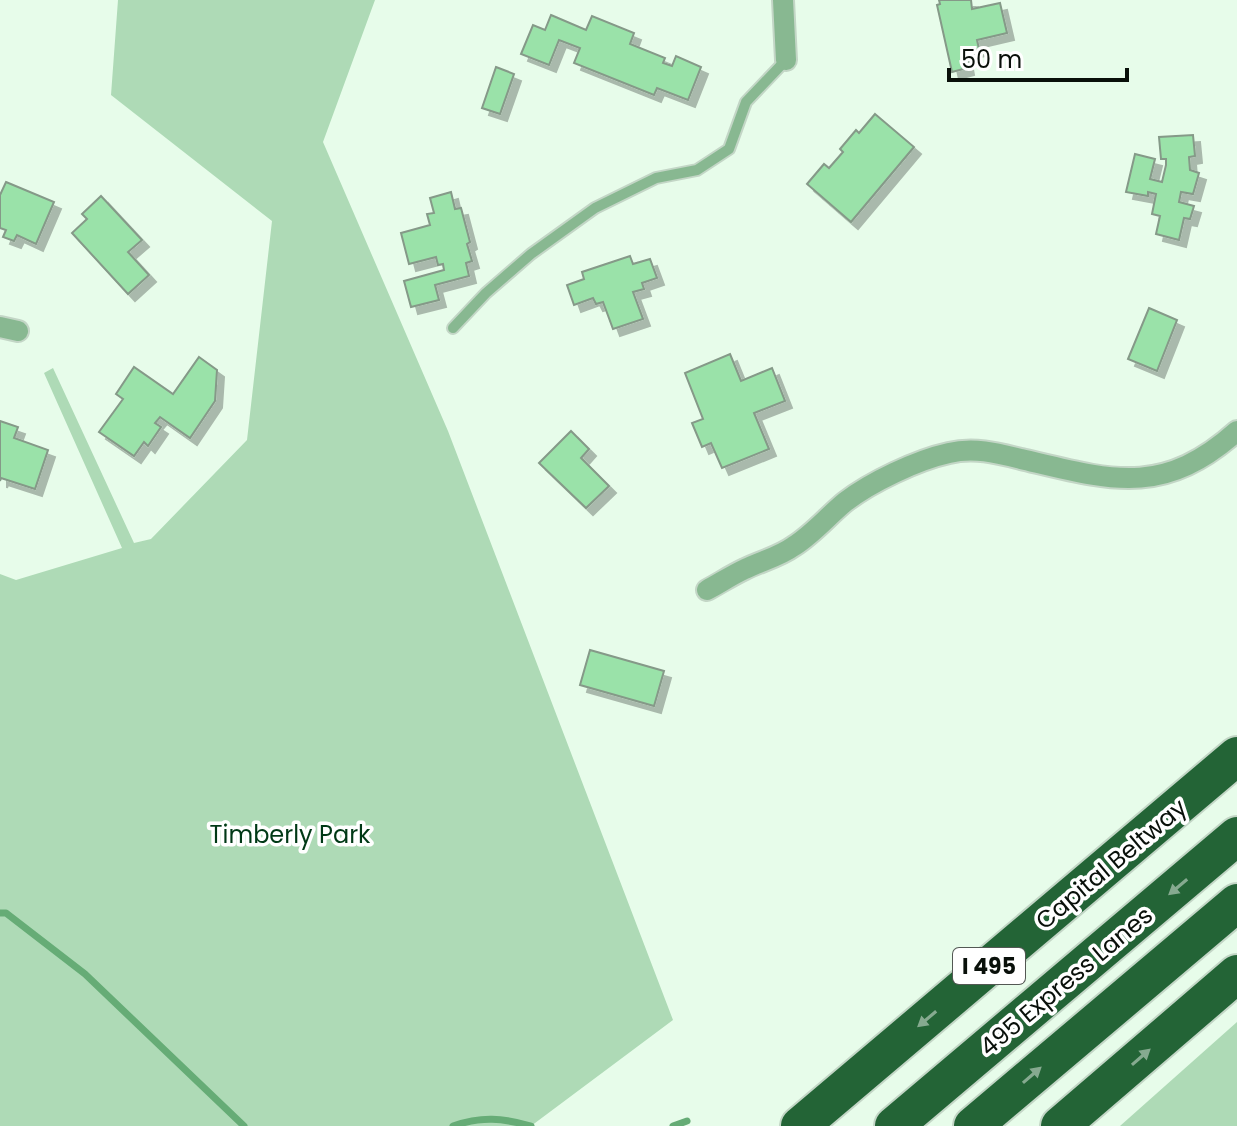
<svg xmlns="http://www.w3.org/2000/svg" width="1237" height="1126" viewBox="0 0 1237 1126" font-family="Poppins,sans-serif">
<defs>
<filter id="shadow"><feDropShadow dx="7" dy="7" stdDeviation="0" flood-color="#0004"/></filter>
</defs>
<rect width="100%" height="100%" fill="#e7fcea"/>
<g fill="#aedab6">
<polygon points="118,0 375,0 323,142 448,431 673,1020 531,1126 0,1126 0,574 16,580 122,548 44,373 53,368 134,543 151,539 247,440 272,221 111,95"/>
<polygon points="1237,1022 1237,1126 1120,1126"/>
</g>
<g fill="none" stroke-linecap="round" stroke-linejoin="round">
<g stroke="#66ac76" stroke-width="7">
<polyline points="0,913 6,913 85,974 244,1126"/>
<path d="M453,1126c29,-10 49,-8 78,0"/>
<polyline points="673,1126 687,1121"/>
</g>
</g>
<g fill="#9ae2a9" stroke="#859988" stroke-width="2" filter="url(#shadow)">
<polygon points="939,0 971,0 972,9 1000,3 1007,33 977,40 979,49 964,52 967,68 952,72 937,5 940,4"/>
<polygon points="551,15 586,30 592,16 634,33 630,44 665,58 663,63 672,66 676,56 701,67 688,100 657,88 654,95 574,63 580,48 559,40 549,65 521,54 533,25 545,30"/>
<polygon points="496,67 514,74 500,114 482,108"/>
<polygon points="875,114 914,147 851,222 807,184 824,164 829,168 843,152 840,149 856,130 859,133"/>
<polygon points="1193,135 1195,156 1189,157 1190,170 1199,173 1193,194 1181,192 1179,202 1194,206 1190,219 1184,218 1179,240 1156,234 1160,216 1152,214 1156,194 1148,192 1148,196 1126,192 1135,154 1155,159 1150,179 1162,182 1166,165 1166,159 1161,159 1159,137"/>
<polygon points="6,182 54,202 36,244 17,235 14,241 3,237 6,230 0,228 0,195"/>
<polygon points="451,192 455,209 461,208 470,242 467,244 472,261 466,263 469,276 435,285 439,300 411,307 404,281 444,270 443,264 438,265 436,257 409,264 401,233 430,225 427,214 434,213 430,198"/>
<polygon points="101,196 142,240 128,252 149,275 128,294 72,233 87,219 82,214"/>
<polygon points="630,256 633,264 650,259 657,278 642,283 644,289 633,292 643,319 613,329 603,302 596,304 593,298 574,305 567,285 584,279 582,272"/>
<polygon points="1149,308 1177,320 1157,371 1128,359"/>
<polygon points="730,354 741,381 772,368 785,401 754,413 769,449 722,468 711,443 702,447 692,423 703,419 685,373"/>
<polygon points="199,357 217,370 215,401 190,438 160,417 155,423 161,427 148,446 144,442 134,456 99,432 123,399 116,394 134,367 173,394"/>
<polygon points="0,421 18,427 14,438 48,450 35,489 1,478 0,481"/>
<polygon points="571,431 589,449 581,458 609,486 586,508 539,463"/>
<polygon points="590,650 664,671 654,706 580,685"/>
</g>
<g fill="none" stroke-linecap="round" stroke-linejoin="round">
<defs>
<polyline id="service" points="453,328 486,293 531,254 595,208 656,178 697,170 729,149 746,102 786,60"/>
<g id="minor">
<polyline points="783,0 786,60"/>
<polyline points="0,327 18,331"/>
<path d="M707,590c13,-7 25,-15 38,-21 16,-8 34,-12 49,-23 19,-12 34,-30 51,-44 26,-20 72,-42 104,-49 25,-6 48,0 72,6 89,21 141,39 216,-28"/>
</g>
<g id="motorway">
<polyline points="800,1126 1237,756"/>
<polyline points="894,1126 1237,836"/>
<polyline points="973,1126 1237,903"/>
<polyline points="1060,1126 1237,974"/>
</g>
</defs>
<use href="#service" stroke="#c3d6c6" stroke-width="14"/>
<use href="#minor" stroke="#c3d6c6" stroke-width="24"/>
<use href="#motorway" stroke="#c3d6c6" stroke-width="42"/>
<use href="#service" stroke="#88b891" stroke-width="10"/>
<use href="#minor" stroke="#88b891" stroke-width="20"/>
<use href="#motorway" stroke="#236436" stroke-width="38"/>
</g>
<defs><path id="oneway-solid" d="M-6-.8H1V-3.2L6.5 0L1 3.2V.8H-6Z" transform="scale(2)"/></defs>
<g fill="#86aa90">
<use href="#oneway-solid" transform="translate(1178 887) rotate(140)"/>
<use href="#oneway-solid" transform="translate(927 1019) rotate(140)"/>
<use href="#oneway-solid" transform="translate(1141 1057) rotate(-41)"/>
<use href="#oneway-solid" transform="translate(1032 1075) rotate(-41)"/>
</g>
<g text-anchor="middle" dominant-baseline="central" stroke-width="7" stroke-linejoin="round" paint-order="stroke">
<rect fill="#fff" stroke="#535854" stroke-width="2" x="953" y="948" width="72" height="36" rx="6"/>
<g font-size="22" font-weight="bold" fill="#09100a">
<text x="989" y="966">I 495</text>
</g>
<g font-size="24" fill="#003916" stroke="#fff">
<text x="290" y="834">Timberly Park</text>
</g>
<g font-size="24" fill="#09100a" stroke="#fff">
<text transform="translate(1111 864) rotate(-40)">Capital Beltway</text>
<text transform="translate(1066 981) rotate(-40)">495 Express Lanes</text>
</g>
</g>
<path d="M949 68v12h178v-12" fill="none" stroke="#09100a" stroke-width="4"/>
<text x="961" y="68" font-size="24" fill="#09100a" stroke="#ffffff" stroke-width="6" paint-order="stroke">50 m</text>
</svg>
